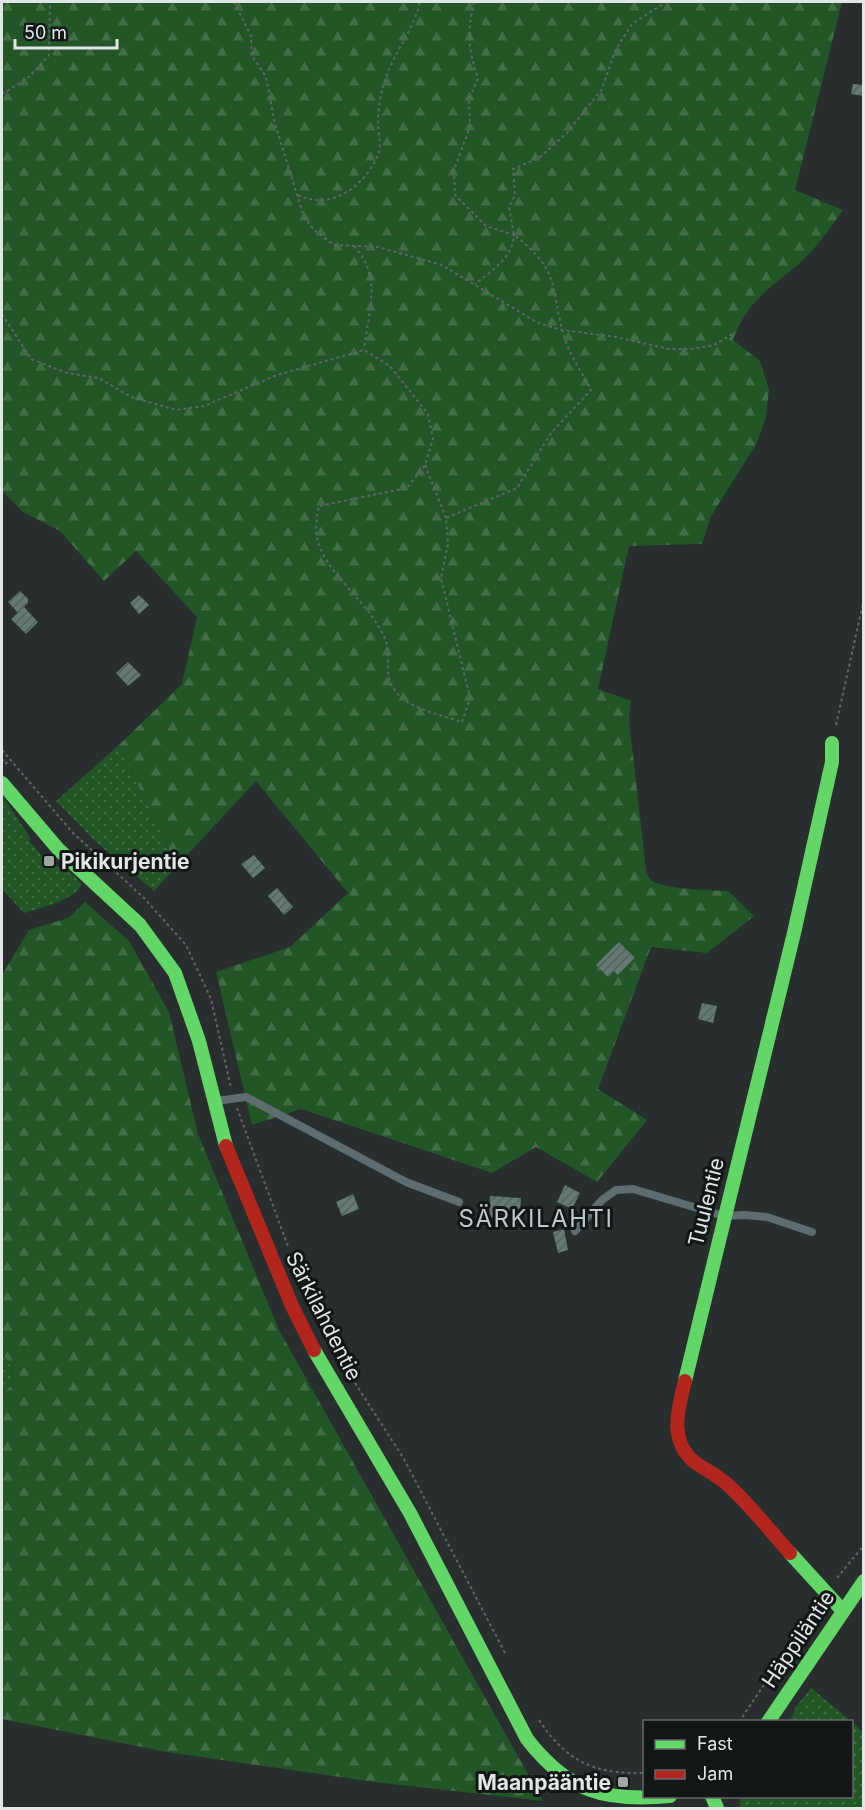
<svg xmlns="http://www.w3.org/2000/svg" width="865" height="1810" viewBox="0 0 865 1810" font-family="Inter,sans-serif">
<defs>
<pattern id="grass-dots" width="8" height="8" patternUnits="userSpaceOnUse" patternTransform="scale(1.5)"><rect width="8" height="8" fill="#225626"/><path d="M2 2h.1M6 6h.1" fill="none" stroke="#426e46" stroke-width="1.8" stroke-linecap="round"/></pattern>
<pattern id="forest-firs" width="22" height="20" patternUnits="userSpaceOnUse" patternTransform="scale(1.5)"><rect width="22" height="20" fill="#225626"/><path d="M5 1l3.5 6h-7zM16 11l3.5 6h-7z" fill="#426e46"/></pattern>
<pattern id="building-hatch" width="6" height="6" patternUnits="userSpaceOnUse" patternTransform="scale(1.5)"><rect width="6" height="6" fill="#647a74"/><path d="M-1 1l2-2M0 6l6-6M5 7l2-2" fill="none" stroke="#56625f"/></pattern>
</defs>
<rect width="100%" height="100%" fill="#282d2d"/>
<g fill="url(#grass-dots)">
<polygon points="119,745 177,866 154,891 95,841 56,801"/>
<path d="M2,795l29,44 -2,2 21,24 2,-2 23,13 6,8c-3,15 -43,25 -57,29l-22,-24z"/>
<polygon points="2,1352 10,1365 13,1383 2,1395"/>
<polygon points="811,1688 851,1721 790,1721 795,1708"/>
<polygon points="852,1722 863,1732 863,1808 739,1808 741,1797 852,1796"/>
</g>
<g fill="url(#forest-firs)">
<path d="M2,2h840l-47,188 48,20c-13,18 -25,36 -41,51 -32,28 -54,38 -69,79l27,21 9,29 -3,27 -9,26 -46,73 -9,28 -73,2 -31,143 33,12 -2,19 17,150c0,1 3,8 4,9 9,11 63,11 78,12l26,25 -47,37 -56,-6 -53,142 49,31 -50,62 -61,-35 -44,26 -191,-64 -49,16 -36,-153 74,-25 58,-54 -92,-112 -79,85 -58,-121 63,-61 15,-67 -61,-66 -32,30 -44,-50 -37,-19 -21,-21z"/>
<polygon points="85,902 129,941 169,1012 198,1134 279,1330 543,1801 374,1782 167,1752 2,1719 2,1395 13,1383 10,1365 2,1352 2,975 29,930 68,918"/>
</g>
<g fill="url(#building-hatch)">
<polygon points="853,84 864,85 864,96 851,94"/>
<polygon points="20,591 28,599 28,603 18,613 8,602"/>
<polygon points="139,595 149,605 139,614 130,603"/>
<polygon points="24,607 38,622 26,634 11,619"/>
<polygon points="128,662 141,675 128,686 116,673"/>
<polygon points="254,855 265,868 253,878 241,864"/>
<polygon points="277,888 293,907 284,915 268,896"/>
<polygon points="619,942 635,958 618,975 614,971 608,977 596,965"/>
<polygon points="702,1003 717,1006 713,1023 698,1019"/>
<polygon points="565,1185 580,1193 572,1209 557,1202"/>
<polygon points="353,1194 359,1209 342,1216 336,1202"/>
<polygon points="490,1196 521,1198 520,1211 502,1210 501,1218 489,1217"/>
<polygon points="564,1229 568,1250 558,1253 553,1232"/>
</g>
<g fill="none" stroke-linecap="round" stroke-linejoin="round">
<g stroke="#5e6668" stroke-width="2" stroke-dasharray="3 3" stroke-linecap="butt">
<polyline points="234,2 251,36 252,56 266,77 275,124 304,217 314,230 334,245 378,247 442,265 538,323 562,330 616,337 669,349 691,349 714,345 736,332"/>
<path d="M474,2c-7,29 -6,48 4,76l-9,22 1,27 -16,43 1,25 31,31 28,9c-1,22 -22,36 -39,49"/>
<polyline points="2,94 29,77 49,55 50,2"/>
<path d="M298,195c33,16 66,-8 80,-40 4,-9 0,-23 0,-32 0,-15 3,-32 8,-46 9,-26 28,-48 34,-75"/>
<path d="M354,246c29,31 14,66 10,104"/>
<path d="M2,314l29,45 36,14 32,5 32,19 45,13 28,-4 73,-31 87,-25 26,16 38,48 5,25 -8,26 -18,23 -88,18c-2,11 -4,21 -2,32 6,33 54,66 68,101 8,19 -4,33 11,53 13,17 46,23 66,30l8,-24 -29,-120 7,-34 -2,-26 71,-30 34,-55 40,-43c-9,-17 -22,-36 -27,-54 -15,-51 -2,-64 -50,-101l-5,-28 6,-12 -2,-26 26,-11 28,-25 35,-44 13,-38 17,-27 34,-22"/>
<polyline points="425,465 446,518"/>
<polyline points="836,725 864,599"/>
<polyline points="2,750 73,833 144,898 186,945 211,999 231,1088"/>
<polyline points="2,759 5,764 10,760"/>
<polyline points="237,1108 289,1249"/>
<polyline points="302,1279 313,1304"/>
<polyline points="355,1383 404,1459 505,1653"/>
<polyline points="837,1578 864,1545"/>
<path d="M539,1720c28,42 55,54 105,53"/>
<polyline points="739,1722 816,1607"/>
</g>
<g stroke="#5f6c70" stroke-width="8">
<polyline points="216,1101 246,1097 406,1182 459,1202"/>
<polyline points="575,1231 602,1200 616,1190 633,1189 724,1216 745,1215 767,1217 812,1232"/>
</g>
<g stroke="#63d668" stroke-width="14">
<polyline points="2,783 59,850 140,925 175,973 199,1041 226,1146"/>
<path d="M314,1350l96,163 117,226c41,53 78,63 143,57"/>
<polyline points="685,1381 794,933 832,762 832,743"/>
<polyline points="790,1553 842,1610"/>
<polyline points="768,1722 864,1581"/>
<polyline points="712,1796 717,1808"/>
</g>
<g stroke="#b3261e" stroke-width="14">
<polyline points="226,1146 292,1306 314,1350"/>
<path d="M685,1381c-7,28 -17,61 11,82 11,8 25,14 34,24 22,20 40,44 60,66"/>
</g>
</g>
<g fill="#a0a5a5" stroke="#121616" stroke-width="2">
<rect x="43" y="855" width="12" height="12" rx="3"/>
<rect x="617" y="1776" width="12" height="12" rx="3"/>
</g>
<g text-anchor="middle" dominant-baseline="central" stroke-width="6" stroke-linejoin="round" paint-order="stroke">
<g font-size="21" font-weight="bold" fill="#e1e6e6" stroke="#121616" text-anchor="start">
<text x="61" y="861">Pikikurjentie</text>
<text x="611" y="1782" text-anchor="end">Maanpääntie</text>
</g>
<g font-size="21" fill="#e1e6e6" stroke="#121616">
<text transform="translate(706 1202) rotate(-76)">Tuulentie</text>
<text transform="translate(324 1316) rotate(63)">Särkilahdentie</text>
<text transform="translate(798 1639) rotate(-56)">Häppiläntie</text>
</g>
<g font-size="24" letter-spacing="1.5" fill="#bdc7c7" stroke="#121616">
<text x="536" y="1218">SÄRKILAHTI</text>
</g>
</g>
<rect width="865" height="1810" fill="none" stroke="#e1e6e6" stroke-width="6"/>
<rect x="643" y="1720" width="210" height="78" fill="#121616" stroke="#656969" stroke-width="1.5"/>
<rect x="655" y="1740" width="30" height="9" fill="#63d668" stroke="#656969" stroke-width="1.5"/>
<text x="697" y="1750" font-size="18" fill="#e1e6e6">Fast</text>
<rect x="655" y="1770" width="30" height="9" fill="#b3261e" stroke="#656969" stroke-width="1.5"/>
<text x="697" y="1780" font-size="18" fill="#e1e6e6">Jam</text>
<path d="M15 39v9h102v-9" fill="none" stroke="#e1e6e6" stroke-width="3"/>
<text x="24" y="39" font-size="18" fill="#e1e6e6" stroke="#121616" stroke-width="4.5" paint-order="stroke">50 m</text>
</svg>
